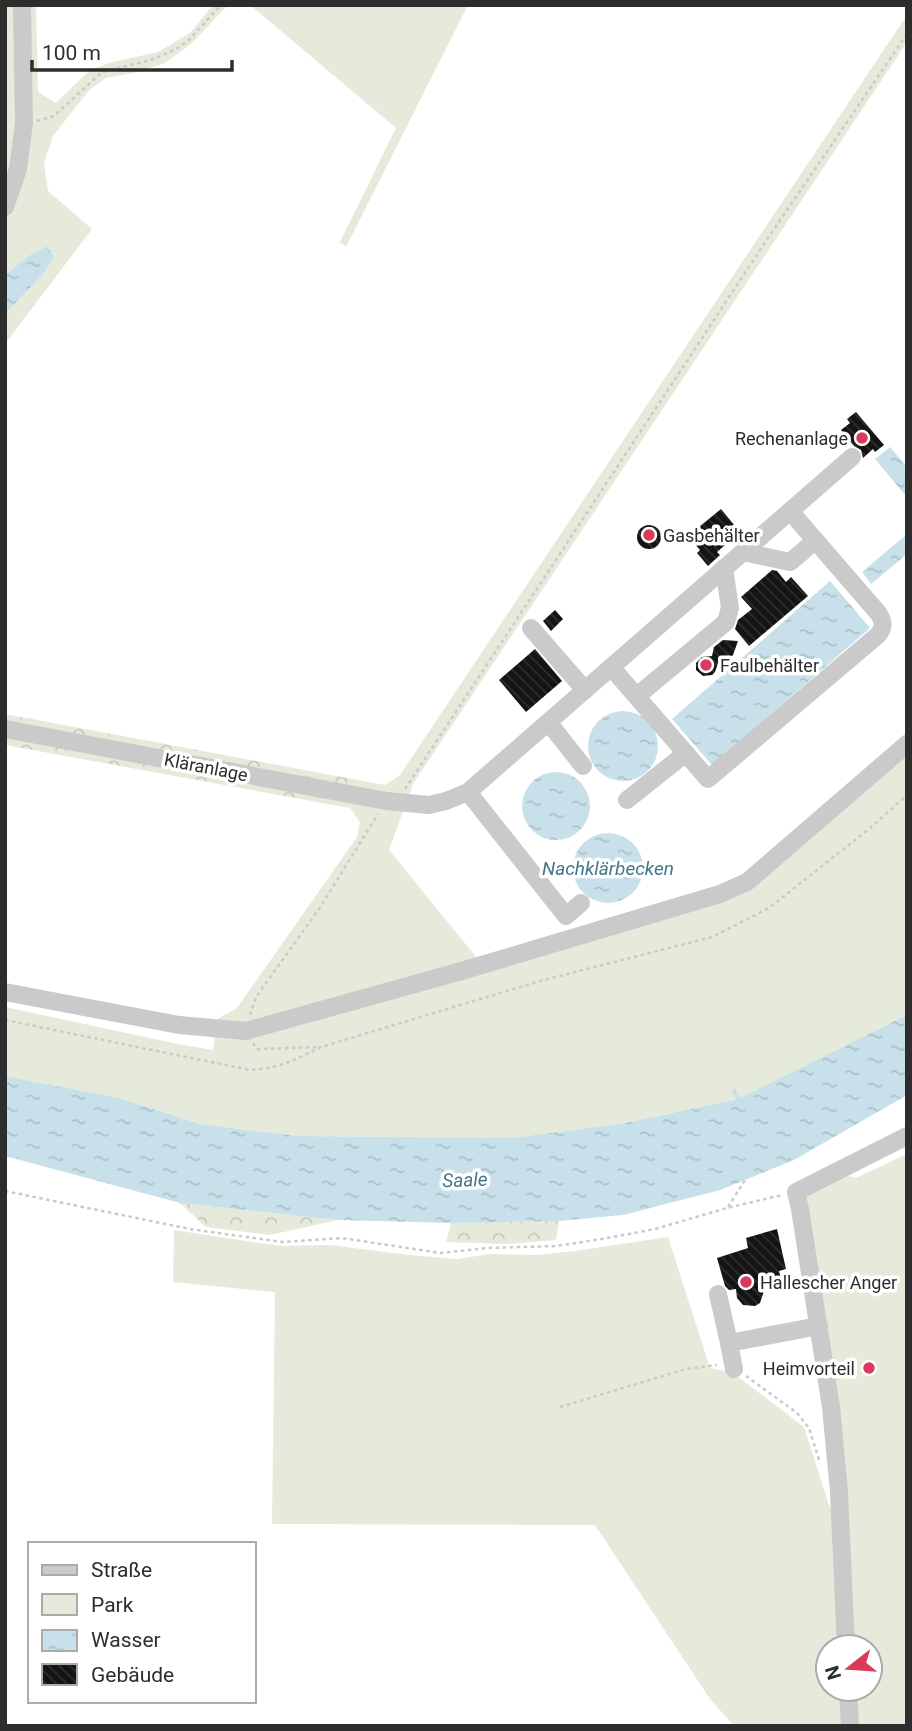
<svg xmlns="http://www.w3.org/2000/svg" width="912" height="1731" viewBox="0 0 912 1731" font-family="Roboto,sans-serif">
<defs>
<pattern id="forest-crowns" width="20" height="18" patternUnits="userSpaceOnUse" patternTransform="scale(1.75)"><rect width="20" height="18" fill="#e5eadb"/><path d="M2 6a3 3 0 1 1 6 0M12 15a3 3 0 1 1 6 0" fill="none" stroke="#c5c9bc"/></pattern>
<pattern id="water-ripples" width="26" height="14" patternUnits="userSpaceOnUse" patternTransform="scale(1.75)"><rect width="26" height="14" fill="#c8e0e9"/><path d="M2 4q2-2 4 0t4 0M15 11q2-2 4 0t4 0" fill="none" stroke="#acc0c8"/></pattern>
<pattern id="building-back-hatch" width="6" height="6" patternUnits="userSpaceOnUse" patternTransform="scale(1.75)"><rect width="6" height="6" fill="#141414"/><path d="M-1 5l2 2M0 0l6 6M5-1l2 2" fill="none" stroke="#2e2e2e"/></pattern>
</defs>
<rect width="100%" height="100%" fill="#fff"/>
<g fill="#e5eadb" fill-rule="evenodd">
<polygon points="5,5 36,5 38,92 56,103 90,70 109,63 158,52 190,33 213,5 228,5 192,43 165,63 133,73 106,78 89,90 53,136 44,163 48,191 92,229 5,344 5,314 45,272 54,256 47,246 28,256 5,275"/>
<polygon points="250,5 468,5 346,247 340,242 396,128"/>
<polygon points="907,15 907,42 413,784 389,850 477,958 735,881 907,732 907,1015 738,1099 620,1124 511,1138 297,1136 200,1124 119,1098 5,1076 5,1007 178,1044 213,1050 217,1019 237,1008 357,837 360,822 350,808 363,781 385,785 400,775"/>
<path d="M907,1154v572h-173l-24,-27 -115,-174 -323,-1 3,-232 -102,-10 1,-52 106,16 50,-1 79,10 48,4 33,-5 46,1 39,-4 93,-14 42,131 23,5 71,54 27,84 16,1 -42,-316 40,-21 11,3zM828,1647h42v42h-42z"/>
</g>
<g fill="url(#forest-crowns)">
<polygon points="5,714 363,781 350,808 5,745"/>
<polygon points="180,1203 338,1220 270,1235 206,1227"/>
<polygon points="559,1221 556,1240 507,1244 446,1242 451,1223"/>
</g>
<g fill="url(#water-ripples)">
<polygon points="47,246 54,256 45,272 5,314 5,275 28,256"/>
<polygon points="890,447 907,467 906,496 875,459"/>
<polygon points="907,534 907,554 871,584 862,572"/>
<polygon points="830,581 870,628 712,765 672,719"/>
<circle cx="623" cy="746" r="35"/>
<circle cx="556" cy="806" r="34"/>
<circle cx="608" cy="868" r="35"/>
<polygon points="907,1015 907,1095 794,1160 720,1190 623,1215 559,1221 451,1223 338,1220 180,1203 5,1156 5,1076 119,1098 200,1124 297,1136 511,1138 620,1124 738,1099"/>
</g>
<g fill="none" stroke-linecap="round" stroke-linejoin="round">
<polyline stroke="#c8e0e9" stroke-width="4.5" points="734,1091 740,1102"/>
</g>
<g fill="url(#building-back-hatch)">
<polygon points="856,412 884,445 875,452 873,449 863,458 861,450 854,446 841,430 850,423 847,419"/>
<polygon points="721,509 740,532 717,552 720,555 708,566 697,553 700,550 688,536"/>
<circle cx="649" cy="537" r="12"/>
<polygon points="772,570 777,571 786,582 791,577 808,596 749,646 735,629 738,620 752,609 741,597"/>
<polygon points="555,610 563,619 551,631 543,621"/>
<polygon points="723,640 738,641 733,655 725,661 719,660 715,672 712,675 703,676 696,670 696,663 702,657 712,656 714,647"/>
<polygon points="535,649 562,681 526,712 499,680"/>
<polygon points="777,1229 786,1269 779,1271 783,1286 764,1291 760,1303 755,1306 743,1305 737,1298 736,1289 729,1290 725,1286 717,1258 748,1248 746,1238"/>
</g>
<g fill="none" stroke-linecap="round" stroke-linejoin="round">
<g stroke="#cacaca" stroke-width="2.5" stroke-dasharray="3.5 3.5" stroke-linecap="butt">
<polyline points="37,121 54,116 102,72 151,60 176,49 188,41 221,5"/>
<polyline points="405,789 766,241 907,34"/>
<polyline points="250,1015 256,997 319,909 378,814"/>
<path d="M5,1020l245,50c30,-2 45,-10 71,-23l219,-66 172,-44 57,-29 100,-79 38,-34"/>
<polyline points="253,1043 257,1049 321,1047"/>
<polyline points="5,1191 190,1229 282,1242 342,1238 440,1253 487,1248 556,1246 602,1239 655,1229 727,1208 782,1195"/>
<polyline points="728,1207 745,1180"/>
<polyline points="746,1376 797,1413 809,1428 819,1460"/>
<polyline points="560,1407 686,1369 717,1365"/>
</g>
<g stroke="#cacaca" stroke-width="18">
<polyline points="5,207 18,169 24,123 22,5"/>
<polyline points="743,552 790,562 802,552 815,540"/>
<polyline points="531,628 585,690"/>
<path d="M611,667l97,112 170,-144c6,-7 6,-12 1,-21l-89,-103"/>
<polyline points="637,696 726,622 730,608 724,568"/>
<polyline points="548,722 583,766"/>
<polyline points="5,729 386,801 429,805 446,801 468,792 852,457"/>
<polyline points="468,792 566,916 581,903"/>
<polyline points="627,800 686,753"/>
<polyline points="5,992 179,1025 246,1031 458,972 720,894 747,882 907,744"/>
<polyline points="718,1294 729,1343"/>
<polyline points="734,1369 729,1343 819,1326"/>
<polyline points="846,1647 839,1492 831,1407 800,1209 796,1192 907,1136"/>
<polyline points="848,1689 850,1726"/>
</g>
</g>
<g fill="#da3a5b" stroke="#fff" stroke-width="2.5">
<circle cx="862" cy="438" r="7"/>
<circle cx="649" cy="535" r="7"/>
<circle cx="706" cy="665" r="7"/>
<circle cx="746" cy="1282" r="7"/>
<circle cx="869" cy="1368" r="7"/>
</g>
<g text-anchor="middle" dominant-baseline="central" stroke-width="7" stroke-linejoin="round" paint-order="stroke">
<g font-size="18" fill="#2d2d2d" stroke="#fff" text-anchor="start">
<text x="848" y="438" text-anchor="end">Rechenanlage</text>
<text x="663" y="535">Gasbehälter</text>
<text x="720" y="665">Faulbehälter</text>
<text x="760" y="1282">Hallescher Anger</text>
<text x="855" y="1368" text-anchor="end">Heimvorteil</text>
</g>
<g font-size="18" fill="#2d2d2d" stroke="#fff">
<text transform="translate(206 767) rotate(11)">Kläranlage</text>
</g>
<g font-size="19" font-style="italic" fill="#417789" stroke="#fff">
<text x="608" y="868">Nachklärbecken</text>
<text transform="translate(465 1180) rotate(-2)">Saale</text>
</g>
</g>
<rect width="912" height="1731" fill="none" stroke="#2d2d2d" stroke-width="14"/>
<rect x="28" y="1542" width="228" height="161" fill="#ffffff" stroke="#ababab" stroke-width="2"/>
<rect x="42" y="1565" width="35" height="10" fill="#cacaca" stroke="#ababab" stroke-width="2"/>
<text x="91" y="1577" font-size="21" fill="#2d2d2d">Straße</text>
<rect x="42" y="1594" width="35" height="21" fill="#e5eadb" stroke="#ababab" stroke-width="2"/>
<text x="91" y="1612" font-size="21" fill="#2d2d2d">Park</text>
<rect x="42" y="1630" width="35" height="21" fill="url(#water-ripples)" stroke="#ababab" stroke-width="2"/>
<text x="91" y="1647" font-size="21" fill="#2d2d2d">Wasser</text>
<rect x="42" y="1664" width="35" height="21" fill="url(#building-back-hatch)" stroke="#ababab" stroke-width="2"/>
<text x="91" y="1682" font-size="21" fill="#2d2d2d">Gebäude</text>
<g transform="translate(849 1668) rotate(253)"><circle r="33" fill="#ffffff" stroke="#ababab" stroke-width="2"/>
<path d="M0-5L12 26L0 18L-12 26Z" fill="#da3a5b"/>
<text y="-10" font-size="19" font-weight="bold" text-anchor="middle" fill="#2d2d2d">N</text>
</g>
<path d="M32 60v10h200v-10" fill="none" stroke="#2d2d2d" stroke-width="3.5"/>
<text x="42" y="60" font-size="21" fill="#2d2d2d" stroke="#ffffff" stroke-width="5" paint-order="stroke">100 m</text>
</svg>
